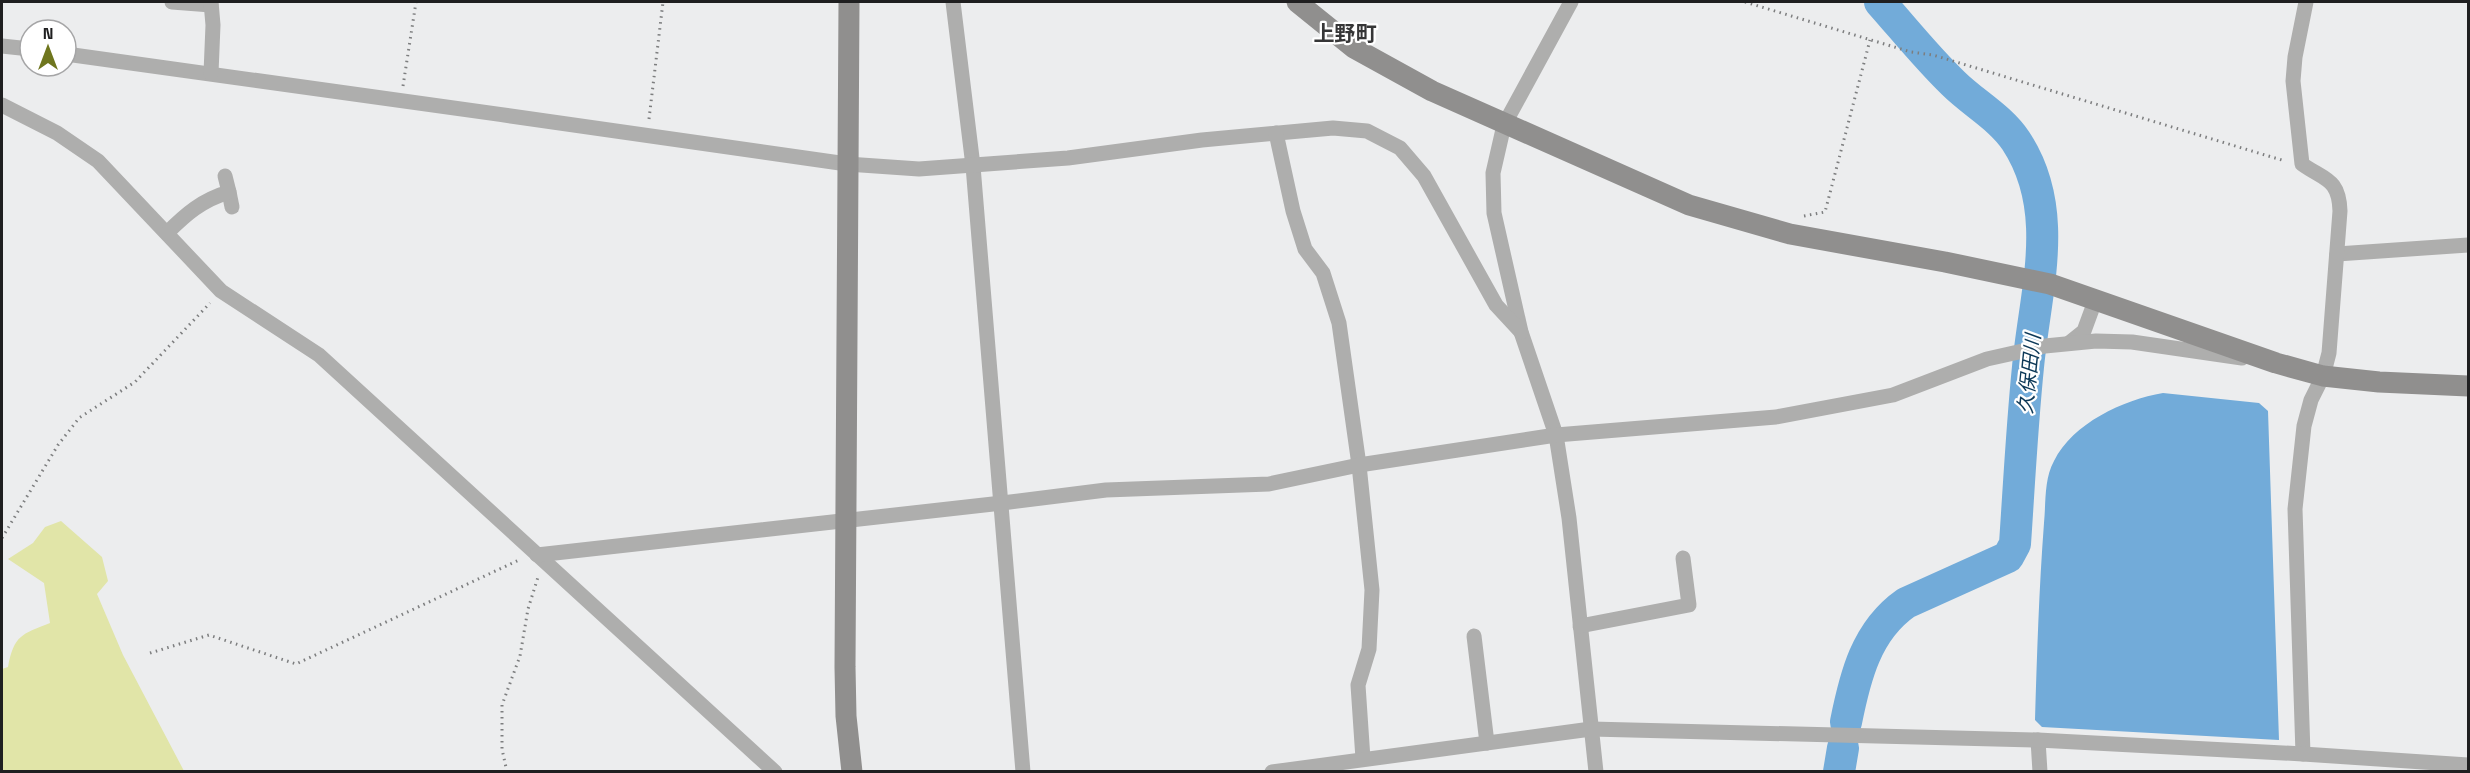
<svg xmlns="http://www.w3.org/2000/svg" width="2470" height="773" viewBox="0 0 2470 773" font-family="'Space Grotesk','Noto Sans JP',sans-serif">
<rect width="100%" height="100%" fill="#ecedee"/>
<path fill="#e1e5a8" d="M61,521l41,36 6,24 -11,13 26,61 61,116h-182v-102l6,-2c6,-32 14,-33 42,-44l-6,-40 -36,-24 25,-16 12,-16z"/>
<path fill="#72abd9" d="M2163,393l96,10 9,8 11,329 -237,-13 -7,-7c2,-66 4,-131 9,-197 2,-20 0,-44 10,-62 19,-38 69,-61 109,-68z"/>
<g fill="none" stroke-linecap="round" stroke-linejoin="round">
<g stroke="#72abd9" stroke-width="32">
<path d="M1846,722c9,-45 20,-91 60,-119l102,-46 7,-13c4,-59 7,-118 13,-177 7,-76 34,-156 -12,-226 -16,-24 -43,-38 -63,-58 -26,-25 -49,-54 -73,-81"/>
<polyline points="1839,772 1843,748"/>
</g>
<g stroke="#7d7e7f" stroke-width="3" stroke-dasharray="1.5 4.5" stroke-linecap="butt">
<polyline points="1745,2 1911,52 1933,55 2285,161"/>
<polyline points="403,86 416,2"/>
<polyline points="649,119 663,2"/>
<polyline points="1804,216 1825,212 1870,40"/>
<polyline points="2,538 58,445 79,418 135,382 210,303"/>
<polyline points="150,653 209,635 296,664 519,560"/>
<polyline points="507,772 502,749 502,705 520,656 528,609 538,577"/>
</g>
<g stroke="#aeaead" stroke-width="15">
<polyline points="172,2 211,5"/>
<polyline points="953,2 973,166 1023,772"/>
<polyline points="1571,2 1504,125 1493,173 1494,213 1521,332 1556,435 1569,518 1596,772"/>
<polyline points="2,46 30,49"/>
<path d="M66,54c260,35 521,73 781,110l72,5 149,-11 134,-18 131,-12 34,3 33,17 24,28 72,129 25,27"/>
<polyline points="211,73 213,25 211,2"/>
<polyline points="2,105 57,133 98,161 221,291 319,355 775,772"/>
<polyline points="1276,133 1293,211 1305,249 1323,273 1339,323 1359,465 1372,590 1369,649 1358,685 1363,759"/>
<polyline points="229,192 232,207"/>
<path d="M167,233c19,-19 35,-33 62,-41l-4,-16"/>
<polyline points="2337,254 2468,245"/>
<polyline points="2069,343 2084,331 2095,301"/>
<polyline points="537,555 1002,503 1106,490 1269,484 1359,465 1556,435 1776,417 1893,395 1987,359 2045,346 2096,341 2132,342 2242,358"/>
<polyline points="1580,626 1689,605 1683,558"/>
<polyline points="1474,636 1487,743"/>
<polyline points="2038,740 2040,772"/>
<path d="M2303,754l-8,-245 9,-83 7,-26 12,-24 6,-23 11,-142c-1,-33 -16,-31 -38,-47l-9,-83 2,-24 11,-55"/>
<polyline points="1272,772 1591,729 2038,740 2303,754 2468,765"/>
</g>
<g stroke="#908f8e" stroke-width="21">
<polyline points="849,2 845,667 846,716 852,772"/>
<polyline points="1297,2 1354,48 1432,91 1689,205 1790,234 1945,262 2050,284 2276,363 2323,376 2379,382 2468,386"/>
</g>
</g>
<g text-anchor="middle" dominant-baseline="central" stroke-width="4.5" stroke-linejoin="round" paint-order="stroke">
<g font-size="20" font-style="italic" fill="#0c3857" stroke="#fff">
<text transform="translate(2029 374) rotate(-84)">久保田川</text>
</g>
<g font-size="21" font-weight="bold" fill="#363637" stroke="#fff">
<text x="1345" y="33">上野町</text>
</g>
</g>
<rect width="2470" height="773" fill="none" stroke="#1f1f20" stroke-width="6"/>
<g transform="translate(48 48)"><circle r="28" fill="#ffffff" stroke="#a5a5a6" stroke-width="1.5"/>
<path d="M0-4.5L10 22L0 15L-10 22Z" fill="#6f761e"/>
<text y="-9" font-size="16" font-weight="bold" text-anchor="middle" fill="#1f1f20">N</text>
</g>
</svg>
